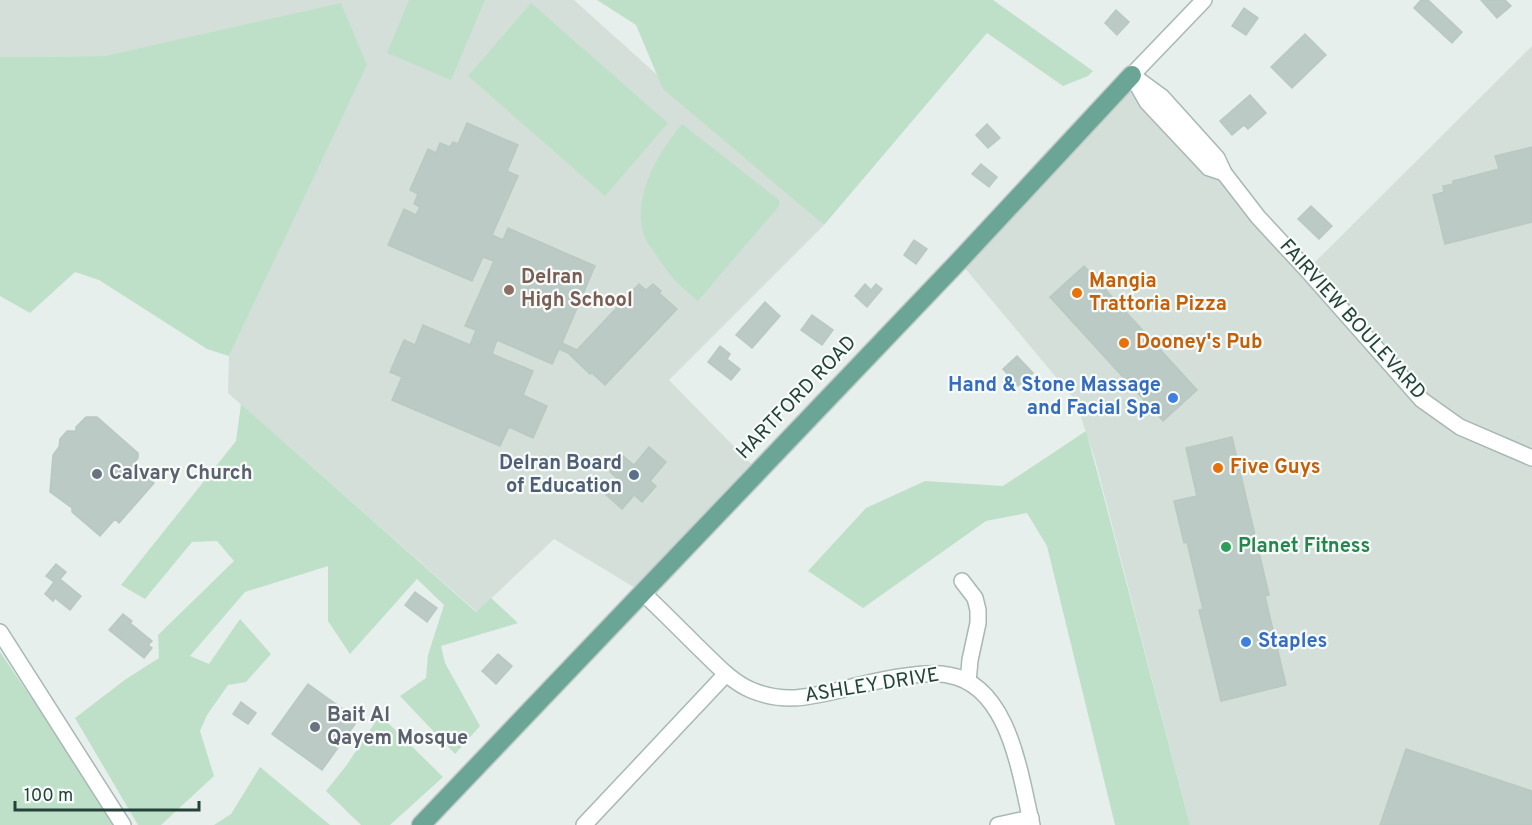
<svg xmlns="http://www.w3.org/2000/svg" width="1532" height="825" viewBox="0 0 1532 825" font-family="Overpass,sans-serif">
<rect width="100%" height="100%" fill="#e6efeb"/>
<g fill="#d4dfda">
<polygon points="0,0 574,0 824,225 669,380 758,471 642,592 554,539 477,612 228,393 229,356 366,65 341,4 104,56 0,57"/>
<polygon points="1532,46 1532,825 1190,825 1095,459 1075,400 959,261 1132,75 1307,270"/>
</g>
<g fill="#bfe0c8">
<polygon points="409,0 485,0 451,80 387,53"/>
<polygon points="597,0 993,0 1093,71 1088,76 1063,86 987,33 824,225 663,89 636,25"/>
<polygon points="341,3 367,65 229,356 207,349 99,280 75,272 30,313 0,296 0,57 104,56"/>
<polygon points="531,3 668,123 605,196 468,76"/>
<path d="M682,124l97,76v6l-81,95c-19,-15 -30,-27 -43,-48 -3,-5 -8,-10 -10,-15 -15,-40 13,-85 37,-114z"/>
<polygon points="241,404 476,612 491,598 518,623 441,646 445,663 480,726 455,754 400,696 426,678 428,655 444,605 417,579 350,654 328,621 328,566 245,592 190,656 209,664 240,619 271,654 246,682 228,685 207,715 200,731 214,776 161,825 138,825 75,718 126,679 159,658 158,635 234,561 217,541 192,542 145,599 121,585 236,441"/>
<polygon points="1086,431 1101,486 1190,825 1115,825 1047,546 1027,513 986,521 863,608 808,571 866,508 925,481 1003,486"/>
<polygon points="0,652 118,825 0,825"/>
<polygon points="380,715 443,777 390,825 361,825 326,791 346,766"/>
<polygon points="260,767 330,825 214,825 231,814"/>
</g>
<g fill="#bbcac4" stroke="#b8c9c2" stroke-width="1.5">
<polygon points="1421,0 1428,0 1462,32 1452,43 1414,8"/>
<polygon points="1481,0 1505,0 1511,6 1497,18"/>
<polygon points="1244,8 1258,18 1246,35 1232,26"/>
<polygon points="1116,10 1129,22 1117,35 1105,23"/>
<polygon points="1305,34 1326,55 1292,88 1271,67"/>
<polygon points="1250,95 1266,113 1248,129 1244,125 1232,135 1220,121"/>
<polygon points="467,123 518,145 507,171 518,176 492,235 503,240 508,228 595,266 562,343 577,350 639,284 646,290 653,284 661,291 659,293 677,309 605,385 592,373 590,374 568,353 559,349 552,364 497,340 492,354 533,371 523,395 547,406 533,438 509,427 500,446 392,400 402,377 390,372 404,340 415,345 423,325 470,345 476,330 465,326 494,261 483,257 472,281 388,245 404,209 416,215 420,207 414,204 418,194 410,190 428,149 436,153 440,143 450,147 453,142 458,144"/>
<polygon points="987,124 1000,138 988,148 976,135"/>
<polygon points="1532,147 1532,222 1445,244 1433,195 1444,192 1443,186 1453,184 1453,181 1499,169 1495,156"/>
<polygon points="981,164 997,177 989,187 972,174"/>
<polygon points="1311,206 1332,226 1319,239 1298,219"/>
<polygon points="914,240 927,249 916,264 904,255"/>
<polygon points="1084,266 1197,390 1163,421 1050,297"/>
<polygon points="865,284 871,290 876,284 882,289 867,307 855,296"/>
<polygon points="765,302 780,316 752,348 736,335"/>
<polygon points="812,315 833,330 822,345 801,330"/>
<polygon points="720,346 730,354 727,359 740,369 731,380 708,362"/>
<polygon points="1017,356 1033,373 1018,386 1003,369"/>
<polygon points="86,417 97,417 138,453 138,458 132,465 154,483 119,523 115,519 100,536 72,512 72,508 50,492 53,455 59,447 60,439 67,431 76,431 76,427"/>
<polygon points="1232,437 1269,595 1265,596 1286,685 1221,701 1199,610 1203,609 1187,542 1184,543 1174,501 1197,496 1186,448"/>
<polygon points="649,447 666,462 650,481 656,486 642,502 634,495 622,509 605,494 618,479 610,472 623,456 634,465"/>
<polygon points="56,564 66,572 60,579 81,596 70,610 55,598 53,601 45,594 54,582 46,576"/>
<polygon points="415,592 437,608 427,622 405,605"/>
<polygon points="123,614 132,621 130,623 152,641 148,645 152,648 144,658 109,630"/>
<polygon points="498,654 512,666 496,684 482,671"/>
<polygon points="308,684 358,720 322,770 272,734"/>
<polygon points="241,702 256,713 248,724 233,714"/>
<polygon points="1406,749 1532,791 1532,825 1380,825"/>
</g>
<g fill="none" stroke-linecap="round" stroke-linejoin="round">
<defs>
<g id="minor">
<polyline points="1132,75 1162,97 1217,158 1224,173 1258,217 1307,270 1422,400 1460,427 1532,458"/>
<polyline points="1132,75 1204,0"/>
<polyline points="1135,81 1147,102 1209,168 1224,173"/>
<polyline points="962,581 975,598 978,610 978,623 970,660 968,682"/>
<path d="M642,592c19,18 37,36 56,55 16,15 32,34 53,43 34,14 59,7 93,-1 27,-7 77,-19 104,-14 62,10 72,101 84,150"/>
<polyline points="0,632 123,825"/>
<polyline points="584,825 726,674"/>
<polyline points="998,825 1031,818"/>
</g>
<polyline id="major" points="421,825 959,261 1132,75"/>
</defs>
<use href="#minor" stroke="#a8b8b2" stroke-width="18"/>
<use href="#major" stroke="#c2cac8" stroke-width="21"/>
<use href="#minor" stroke="#fff" stroke-width="15"/>
<use href="#major" stroke="#6aa596" stroke-width="18"/>
</g>
<circle fill="#8d6e63" stroke="#f7fbf9" stroke-width="2" cx="509" cy="290" r="6"/>
<g fill="#e8710a" stroke="#f7fbf9" stroke-width="2">
<circle cx="1077" cy="293" r="6"/>
<circle cx="1124" cy="343" r="6"/>
<circle cx="1218" cy="468" r="6"/>
</g>
<g fill="#3f7fe0" stroke="#f7fbf9" stroke-width="2">
<circle cx="1173" cy="398" r="6"/>
<circle cx="1246" cy="642" r="6"/>
</g>
<g fill="#6b7280" stroke="#f7fbf9" stroke-width="2">
<circle cx="97" cy="474" r="6"/>
<circle cx="315" cy="727" r="6"/>
</g>
<circle fill="#5c6f8a" stroke="#f7fbf9" stroke-width="2" cx="634" cy="475" r="6"/>
<circle fill="#2e9e5b" stroke="#f7fbf9" stroke-width="2" cx="1226" cy="547" r="6"/>
<g text-anchor="middle" dominant-baseline="central" stroke-width="4.5" stroke-linejoin="round" paint-order="stroke">
<g font-size="20" font-weight="bold" fill="#785e54" stroke="#f7fbf9" text-anchor="start">
<text x="521" y="278">Delran<tspan x="521" dy="23">High School</tspan></text>
</g>
<g font-size="20" font-weight="bold" fill="#c56008" stroke="#f7fbf9" text-anchor="start">
<text x="1089" y="282">Mangia<tspan x="1089" dy="23">Trattoria Pizza</tspan></text>
<text x="1136" y="343">Dooney's Pub</text>
<text x="1230" y="468">Five Guys</text>
</g>
<g font-size="20" fill="#24423a" stroke="#f7fbf9">
<text transform="translate(1352 320) rotate(48)">FAIRVIEW BOULEVARD</text>
<text transform="translate(797 398) rotate(-46)">HARTFORD ROAD</text>
<text transform="translate(872 686) rotate(-9)">ASHLEY DRIVE</text>
</g>
<g font-size="20" font-weight="bold" fill="#366cbe" stroke="#f7fbf9" text-anchor="end">
<text x="1161" y="386">Hand &amp; Stone Massage<tspan x="1161" dy="23">and Facial Spa</tspan></text>
<text x="1258" y="642" text-anchor="start">Staples</text>
</g>
<g font-size="20" font-weight="bold" fill="#4e5e75" stroke="#f7fbf9" text-anchor="end">
<text x="622" y="464">Delran Board<tspan x="622" dy="23">of Education</tspan></text>
</g>
<g font-size="20" font-weight="bold" fill="#5b616d" stroke="#f7fbf9" text-anchor="start">
<text x="109" y="474">Calvary Church</text>
<text x="327" y="716">Bait Al<tspan x="327" dy="23">Qayem Mosque</tspan></text>
</g>
<g font-size="20" font-weight="bold" fill="#27864d" stroke="#f7fbf9" text-anchor="start">
<text x="1238" y="547">Planet Fitness</text>
</g>
</g>
<path d="M15 801v9h184v-9" fill="none" stroke="#24423a" stroke-width="3"/>
<text x="24" y="801" font-size="18" fill="#24423a" stroke="#f7fbf9" stroke-width="4.5" paint-order="stroke">100 m</text>
</svg>
